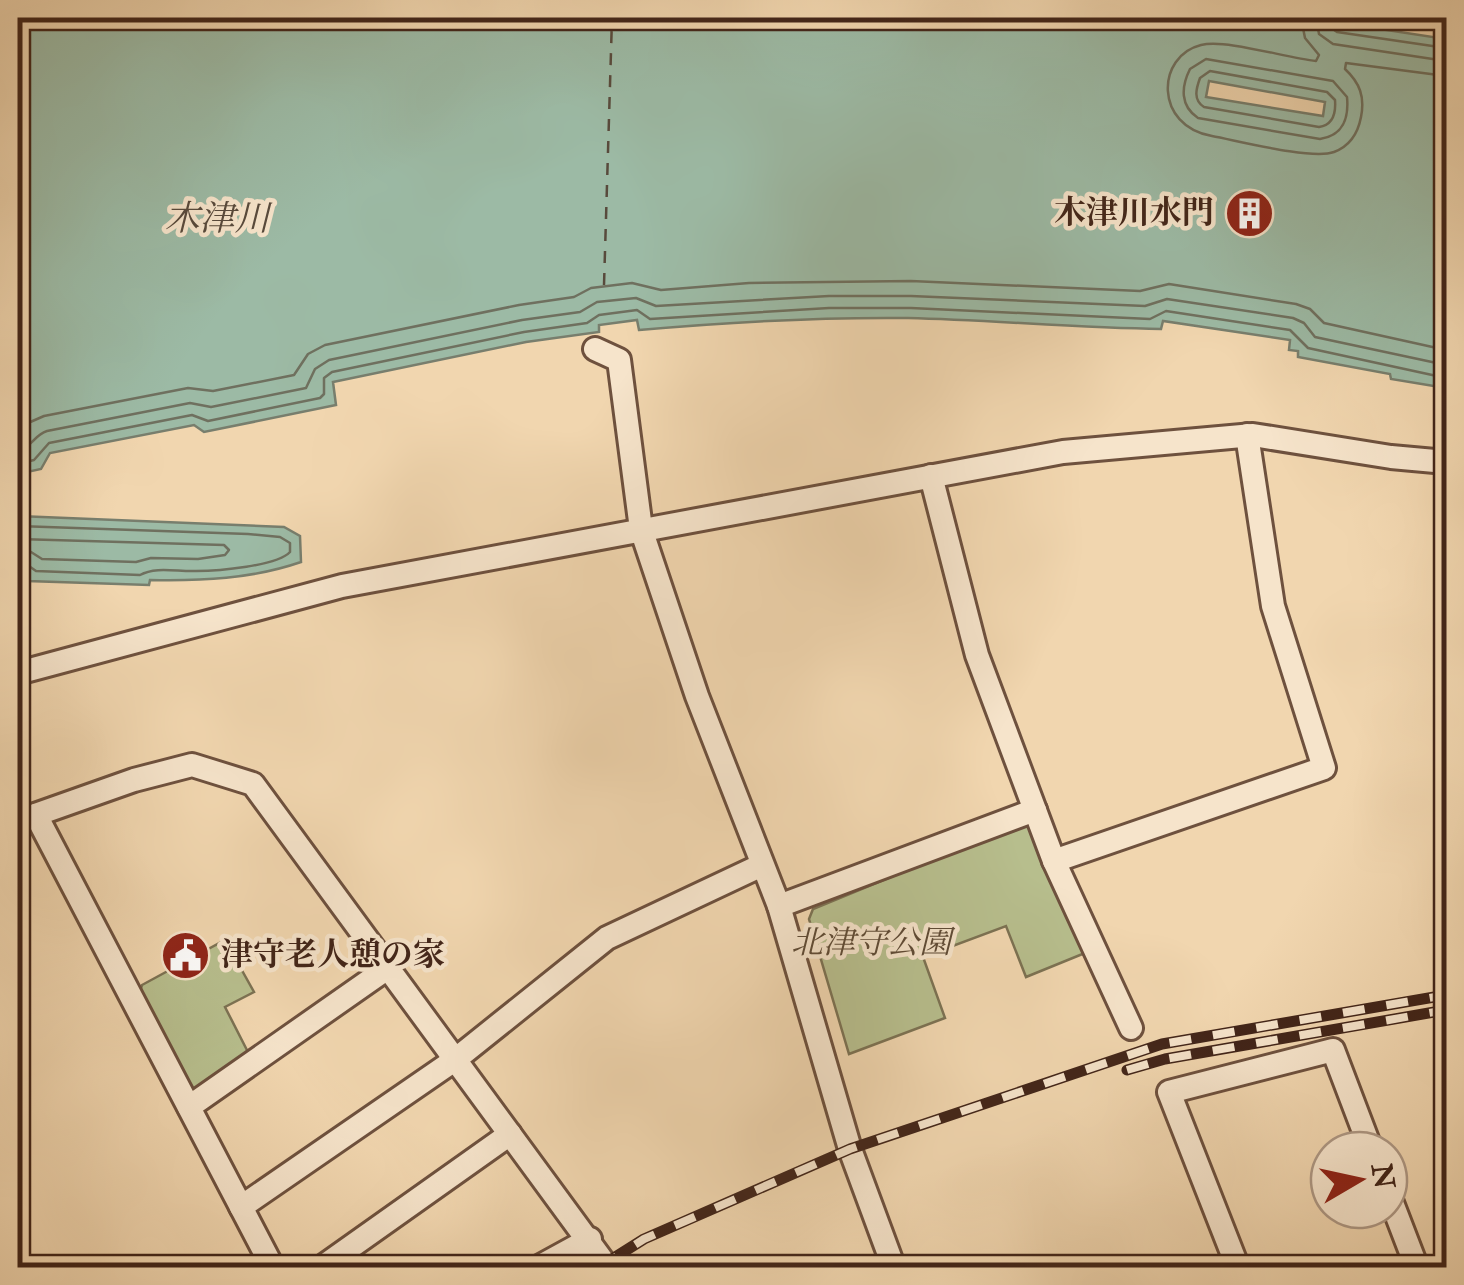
<svg xmlns="http://www.w3.org/2000/svg" width="1464" height="1285" viewBox="0 0 1464 1285" font-family="'IM FELL Double Pica','Noto Serif JP',serif">
<rect width="100%" height="100%" fill="#f1d6af"/>
<filter id="stains"><feTurbulence type="fractalNoise" baseFrequency=".002" numOctaves="4"/><feColorMatrix values="0 0 0 0 .2 0 0 0 0 .09 0 0 0 0 .02 0 0 0 .5 -.17"/></filter>
<radialGradient id="worn" r=".72"><stop offset=".6" stop-color="#630" stop-opacity="0"/><stop offset="1" stop-color="#630" stop-opacity=".3"/></radialGradient>
<g fill="#b7be8d" stroke="#7c7253" stroke-width="2.5">
<polygon points="1029,820 1085,953 1026,977 1006,926 923,957 945,1018 849,1054 809,919 813,909"/>
<polygon points="225,940 254,992 225,1007 251,1058 191,1097 138,997 142,985"/>
</g>
<g fill="#9cbaa5" stroke="#787e6d" stroke-width="2.5" fill-rule="evenodd">
<path d="M18,18h1290l138,21v349l-55,-9 -1,-5 -92,-17v-6l-9,-1 1,-10 -127,-19 -2,8c-84,-1 -169,-9 -253,-11 -90,-1 -179,4 -269,12l-2,-10 -38,5v7l-73,10 -193,40 3,23 -132,27 -10,-7 -144,28 -9,16 -23,5zM1209,81l116,21 -2,14 -117,-19z"/>
<path d="M18,516l266,11 16,9 1,26c-49,17 -100,19 -151,18l-1,5 -122,-4 -4,-8 -5,-1z"/>
</g>
<g fill="none" stroke-linecap="round" stroke-linejoin="round">
<g stroke="#6f705f" stroke-width="2.5">
<path d="M1301,18l4,20 14,17 -3,6c-30,-3 -89,-22 -115,-16 -45,11 -47,81 11,91 27,5 100,24 122,16 16,-6 24,-19 27,-35 4,-20 -1,-34 -16,-48l1,-6 100,13"/>
<polyline points="1316,18 1319,34 1333,44 1446,61"/>
<polyline points="1328,18 1330,27 1337,32 1446,48"/>
<path d="M1206,59l127,22 14,16c2,21 -4,39 -27,42l-122,-21c-18,-12 -17,-31 -8,-49z"/>
<path d="M1210,71l117,21 8,8c1,13 -2,25 -16,27l-115,-20c-11,-7 -8,-18 -4,-29z"/>
<polyline points="18,434 28,423 44,416 188,388 213,391 294,375 308,354 325,345 519,305 574,297 591,288 632,283 661,290 749,283 911,281 1140,291 1169,284 1296,304 1310,309 1324,323 1446,350"/>
<path d="M18,451c13,-3 16,-16 29,-20l143,-28 21,4 95,-19 9,-19 14,-9 193,-40 58,-8 17,-10 39,-4 20,8 173,-10h82l234,10 22,-7 126,19 11,5 11,14 131,28"/>
<polyline points="18,464 34,460 49,443 192,415 208,421 320,398 324,394 324,378 332,372 524,332 587,323 599,315 637,310 650,319 829,308 911,308 1150,319 1166,311 1290,330 1308,348 1446,378"/>
<path d="M18,526l230,8 32,3 10,6v9c-13,14 -72,19 -94,19 -18,1 -40,-5 -56,4l-104,-4 -10,-7 -8,-1"/>
<polyline points="18,539 224,545 229,550 225,555 198,559 151,558 136,562 42,559 31,552 18,550"/>
</g>
<polyline stroke="#584a3c" stroke-width="2.5" stroke-dasharray="12 10" stroke-linecap="butt" points="604,285 612,18"/>
<defs>
<g id="minor">
<polyline points="595,349 619,360 641,529 697,696 779,906 850,1149 894,1268"/>
<polyline points="931,476 977,655 1054,861 1131,1028"/>
<polyline points="18,673 342,586 1063,452 1253,435 1391,457 1446,462"/>
<polyline points="36,815 273,1268"/>
<polyline points="18,821 134,780 192,765 253,784 608,1268"/>
<polyline points="1054,861 1324,768 1273,606 1247,435"/>
<polyline points="779,906 1035,810"/>
<polyline points="189,1107 389,967"/>
<polyline points="1389,1195 1417,1268"/>
<polyline points="241,1207 456,1059 607,938 762,865"/>
<polyline points="321,1268 510,1134"/>
<polyline points="537,1268 590,1239"/>
<polyline points="1238,1268 1169,1092 1333,1050 1371,1150"/>
</g>
</defs>
<use href="#minor" stroke="#6e513e" stroke-width="28"/>
<use href="#minor" stroke="#f6e4cb" stroke-width="22"/>
<defs>
<g id="rail">
<polyline points="1127,1070 1165,1059 1446,1010"/>
<polyline points="598,1268 644,1239 850,1149 1162,1044 1446,995"/>
</g>
</defs>
<use href="#rail" stroke="#422519" stroke-width="11"/>
<use href="#rail" stroke="#f6e4cb" stroke-width="8" stroke-dasharray="22" stroke-linecap="butt"/>
</g>
<defs>
<symbol id="building-disc" viewBox="-11 -11 22 22"><circle r="9.5" fill="#8f2418" stroke="#f6e4cb"/><path d="M-4-6H4V6H1V3H-1V6H-4ZM-2.5-4.3h1.7v1.8h-1.7ZM.8-4.3h1.7v1.8H.8ZM-2.5-1h1.7V.8h-1.7ZM.8-1h1.7V.8H.8Z" fill="#fff"/></symbol>
<symbol id="civic-disc" viewBox="-11 -11 22 22"><circle r="9.5" fill="#8f2418" stroke="#f6e4cb"/><path d="M-.6-6.5H3V-4.5H.6V-3L4-1V1h2V6H-6V1h2V-1L-.6-3ZM-1.2 2.5V6h2.4V2.5Z" fill="#fff"/></symbol>
</defs>
<g fill-rule="evenodd">
<use href="#building-disc" x="1222" y="186" width="55" height="55"/>
<use href="#civic-disc" x="158" y="928" width="55" height="55"/>
</g>
<g text-anchor="middle" dominant-baseline="central" stroke-width="9" stroke-linejoin="round" paint-order="stroke">
<g font-size="32" font-weight="bold" fill="#422519" stroke="#f6e4cb" text-anchor="end">
<text x="1214" y="213">木津川水門</text>
<text x="221" y="955" text-anchor="start">津守老人憩の家</text>
</g>
<g font-size="32" font-style="italic" fill="#5f4b36" stroke="#f6e4cb">
<text x="871" y="943">北津守公園</text>
</g>
<g font-size="35" font-style="italic" fill="#584a3c" stroke="#f6e4cb">
<text x="217" y="219">木津川</text>
</g>
</g>
<rect width="1464" height="1285" fill="none" stroke="#f1d6af" stroke-width="60"/>
<rect x="20" y="20" width="1424" height="1245" fill="none" stroke="#422519" stroke-width="5"/>
<rect x="30" y="30" width="1404" height="1225" fill="none" stroke="#422519" stroke-width="2.5"/>
<g transform="translate(1359 1180) rotate(81)"><circle r="48" fill="#f6e4cb" stroke="#ae9884" stroke-width="2.5"/>
<path d="M0-8L18 38L0 25L-18 38Z" fill="#8f2418"/>
<text y="-15" font-size="28" font-weight="bold" text-anchor="middle" fill="#422519">N</text>
</g>
<rect width="100%" height="100%" filter="url(#stains)"/>
<rect width="100%" height="100%" fill="url(#worn)"/>
</svg>
